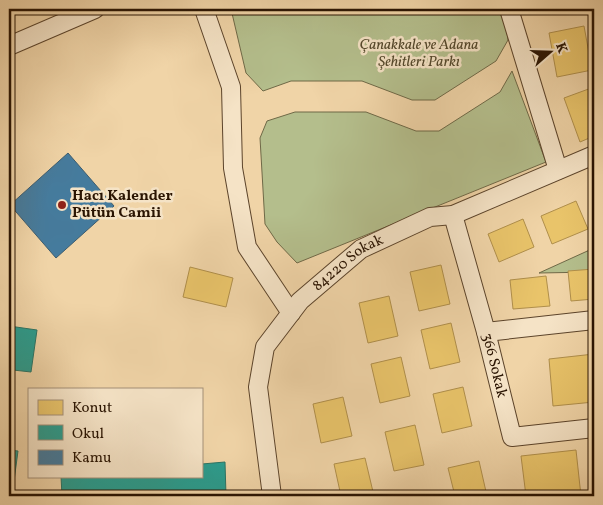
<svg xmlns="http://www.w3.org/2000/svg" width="603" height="505" viewBox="0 0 603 505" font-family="Vollkorn,serif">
<rect width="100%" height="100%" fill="#f0d4a7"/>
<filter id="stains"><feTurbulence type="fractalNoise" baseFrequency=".004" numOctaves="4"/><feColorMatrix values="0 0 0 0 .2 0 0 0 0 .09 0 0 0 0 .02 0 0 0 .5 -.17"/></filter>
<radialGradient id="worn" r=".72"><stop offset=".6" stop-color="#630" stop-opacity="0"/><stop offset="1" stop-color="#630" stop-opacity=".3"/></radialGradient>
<g fill="#b4be8c" stroke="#6f6947">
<polygon points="231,9 504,9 508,40 496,61 435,100 412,100 362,81 291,81 263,91 246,73"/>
<polygon points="512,71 546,162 297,263 277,242 265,224 260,138 267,121 295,112 366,112 416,131 439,131 500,92"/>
<polygon points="594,248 594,272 539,273"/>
</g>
<g fill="#e9c46a" stroke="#b08f4b">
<polygon points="584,26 592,70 557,77 549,33"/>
<polygon points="594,87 594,136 580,142 564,98"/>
<polygon points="576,201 588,229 552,244 541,216"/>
<polygon points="523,219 534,247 499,262 488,234"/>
<polygon points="441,265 450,304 419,311 410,272"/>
<polygon points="190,267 233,278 226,307 183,297"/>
<polygon points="594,269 594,299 571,301 568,271"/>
<polygon points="546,276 550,306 513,309 510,280"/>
<polygon points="389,296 398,336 368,343 359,303"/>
<polygon points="451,323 460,362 430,369 421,330"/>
<polygon points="594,354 594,402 553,406 549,359"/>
<polygon points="401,357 410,396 380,403 371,364"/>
<polygon points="463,387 472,426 442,433 433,394"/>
<polygon points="343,397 352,436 321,443 313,404"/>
<polygon points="415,425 424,465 394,471 385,432"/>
<polygon points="576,450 581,496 526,496 521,456"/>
<polygon points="365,458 374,496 341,496 334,464"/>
<polygon points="479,461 487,496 455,496 448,468"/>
</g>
<g fill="#2a9d8f" stroke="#2a7465">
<polygon points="9,326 37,330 31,372 13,370 9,402"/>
<polygon points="201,449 202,464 225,462 226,496 62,496 61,476 201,476"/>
<polygon points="9,450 18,451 12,496 9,495"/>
</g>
<polygon fill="#457b9d" stroke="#3d5c6e" points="68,153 114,206 56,258 10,205"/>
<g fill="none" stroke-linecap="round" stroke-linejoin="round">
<defs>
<g id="minor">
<polyline points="204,9 231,87 233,168 247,247 291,313"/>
<polyline points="509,9 558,170"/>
<polyline points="9,46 95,9"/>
<path id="s1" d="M453,215l33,117 26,105 82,-9"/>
<polyline points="486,332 594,320"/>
<path id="s2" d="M272,496l-14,-109 7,-40 35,-46 61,-52 69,-32 23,-2 141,-60"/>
</g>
</defs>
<use href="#minor" stroke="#5c442b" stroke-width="20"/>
<use href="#minor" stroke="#f5e3c6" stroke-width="18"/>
</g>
<circle fill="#8f2418" stroke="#f5e3c6" stroke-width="2" cx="62" cy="205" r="5"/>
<g text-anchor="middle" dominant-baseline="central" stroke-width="5" stroke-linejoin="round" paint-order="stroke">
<g font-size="15" font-style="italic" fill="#53472b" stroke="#f5e3c6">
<text x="419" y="45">Çanakkale ve Adana<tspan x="419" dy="17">Şehitleri Parkı</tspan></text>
</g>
<g font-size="15" font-weight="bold" fill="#2a1402" stroke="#f5e3c6" text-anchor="start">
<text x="72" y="196">Hacı Kalender<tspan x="72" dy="17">Pütün Camii</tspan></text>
</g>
<g font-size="15" fill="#2a1402" stroke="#f5e3c6">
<text stroke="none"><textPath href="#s2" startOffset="270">84220 Sokak</textPath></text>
<text stroke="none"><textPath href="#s1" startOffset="156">366 Sokak</textPath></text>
</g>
</g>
<rect width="603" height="505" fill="none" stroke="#f0d4a7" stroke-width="30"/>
<rect x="10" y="10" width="583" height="485" fill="none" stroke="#2a1402" stroke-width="2.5"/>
<rect x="15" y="15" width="573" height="475" fill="none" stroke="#2a1402"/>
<rect x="28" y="388" width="175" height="90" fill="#f5e3c6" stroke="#a49078"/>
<rect x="38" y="400" width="25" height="15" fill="#e9c46a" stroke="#a49078"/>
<text x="72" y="412" font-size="15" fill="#2a1402">Konut</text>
<rect x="38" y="425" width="25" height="15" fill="#2a9d8f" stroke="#a49078"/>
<text x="72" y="438" font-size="15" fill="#2a1402">Okul</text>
<rect x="38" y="450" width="25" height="15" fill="#457b9d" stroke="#a49078"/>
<text x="72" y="462" font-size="15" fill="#2a1402">Kamu</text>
<g transform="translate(550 52) rotate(70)" stroke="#f5e3c6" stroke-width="4" paint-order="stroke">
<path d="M0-4L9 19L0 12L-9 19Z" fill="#2a1402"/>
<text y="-8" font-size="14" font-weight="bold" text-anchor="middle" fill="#2a1402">K</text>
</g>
<rect width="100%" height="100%" filter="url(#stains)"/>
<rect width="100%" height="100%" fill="url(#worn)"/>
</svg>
